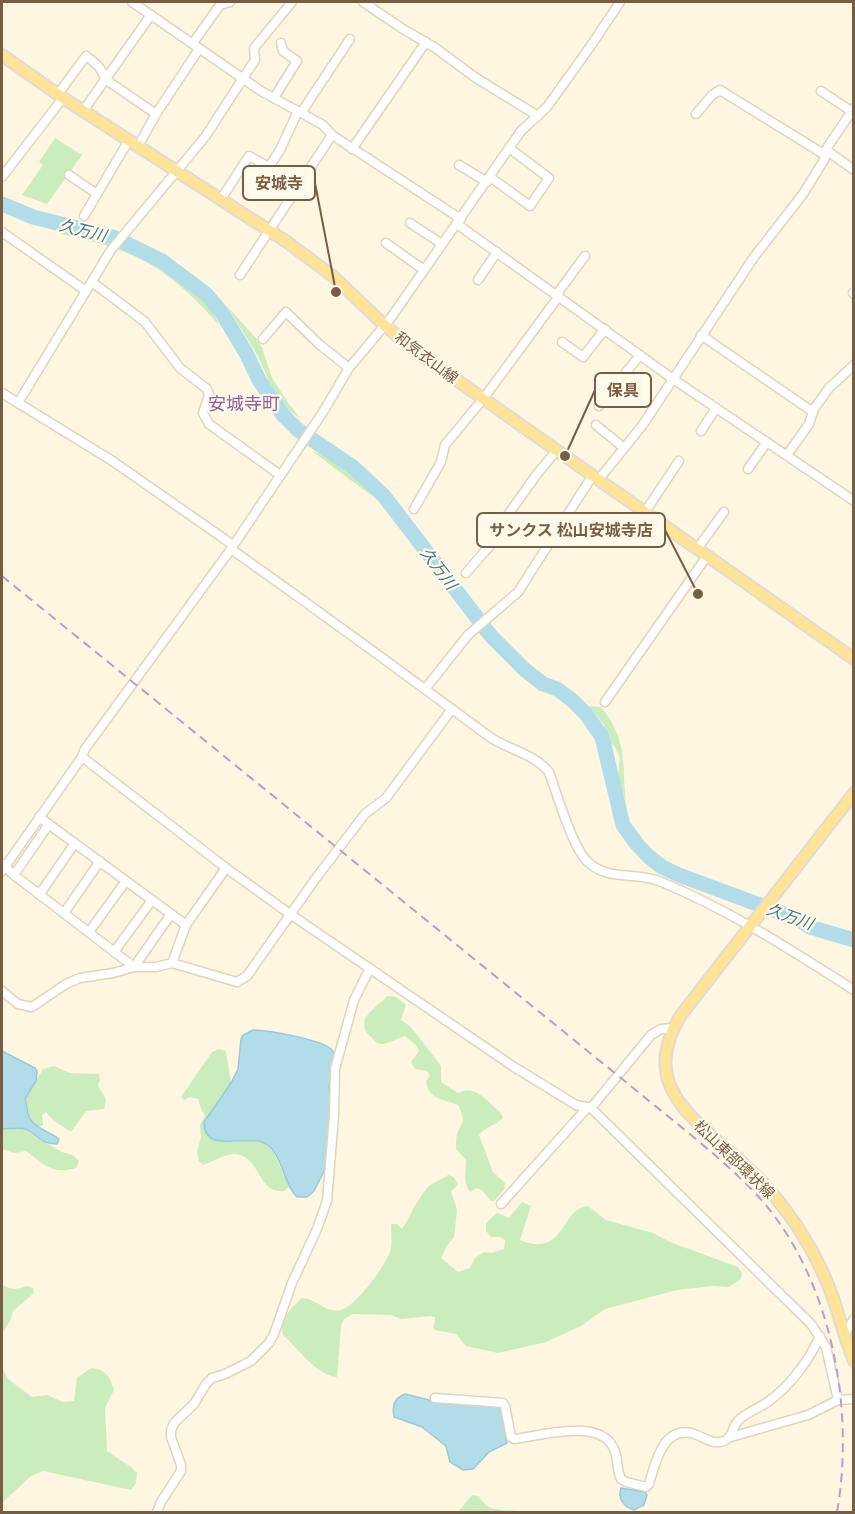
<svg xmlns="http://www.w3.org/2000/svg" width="855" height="1514" viewBox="0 0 855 1514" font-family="'Noto Sans','Noto Sans JP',sans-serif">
<rect width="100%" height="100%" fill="#fef6e0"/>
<g fill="#cbedbe">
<polygon points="55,138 82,155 47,204 22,195 43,165 39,162"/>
<path d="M64,231c48,11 80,24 120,53 8,6 19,12 25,21 4,6 7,14 11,21 -22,-25 -45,-48 -74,-64 -27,-15 -59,-22 -89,-29z"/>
<polygon points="226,305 256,338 262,348 272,378 289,404 301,419 290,411 282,402 269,381 258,356"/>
<path d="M312,451c25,8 44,27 61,46z"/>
<path d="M589,706l12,1c28,35 20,55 25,95l-8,-25 2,-19 -5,-11 -9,-9 -2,-13z"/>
<path d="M387,996l9,1 10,8 -5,15 10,7 30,39v16l17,11c17,-9 29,8 42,19l3,5c-6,9 -18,9 -24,18l14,37 12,11 -1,7 -10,11h-3l-9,-11 -6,-2 -5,4c-9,-8 -5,-21 -5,-32l-10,-11c0,-4 0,-12 1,-15 6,-15 9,-12 1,-29 -13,-6 -30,-5 -32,-24l4,-5 -3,-5 -12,-2 -4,-7 8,-11 -2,-5 -12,-10c-7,2 -15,7 -22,8 -7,0 -8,-3 -12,-7 -19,-18 6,-29 16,-41z"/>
<path d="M219,1049l7,2 5,32 -27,39 46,18 14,3 10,10 15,34 -5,4c-27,3 -23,-35 -49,-37 -9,-1 -23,8 -32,11l-4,-4 -2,-9 4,-15 -1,-12 5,-10 -3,-4 -4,-12 -8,-2 -6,3 -3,-3 31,-45z"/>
<polygon points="54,1066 70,1073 99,1074 100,1079 98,1086 106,1099 104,1109 86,1111 71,1132 53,1120 46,1112 42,1115 43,1125 39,1127 30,1119 25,1099 43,1069"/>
<path d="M2,1129h24l11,9 25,14 11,3 6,6 -3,7c-24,7 -31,-3 -50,-17l-12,2 -12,-4z"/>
<path d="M448,1175l6,2 4,8 -7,6 6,19 -2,20 -1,7 -7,9 -6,12 17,14 12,-4 5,-10 9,-6 8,1 12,-4 1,-9 -5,-3h-9l-5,-6v-8l11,-10 12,5 13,-16 9,4 -11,34c46,19 40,-32 68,-34l18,14 47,13 17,9 68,25 4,6 -1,6 -12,8 -16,-1 -36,4 -72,19 -24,17 -35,16 -48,11 -32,-7 -10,-12 -21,-4 -2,-3 2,-5v-5l-4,-1 -30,3 -10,-4 -39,-1 -8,5 -3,6 -4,52c-20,-1 -39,-29 -53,-41 -7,-13 8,-30 18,-38 13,0 25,16 39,12 15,-4 48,-48 50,-62 1,-7 0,-16 0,-24h6l5,5c9,-14 15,-29 25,-41 5,-6 15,-8 21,-13z"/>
<path d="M2,1284c9,7 15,5 26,2l5,2 1,5 -21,18 -2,8 -9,15z"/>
<path d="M2,1368l6,11 24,18 15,-2 16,7 11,-1 3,-23 14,-10c15,2 19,8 23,22l-9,18 2,43 24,16 6,6 -1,10 -5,7 -88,-19 -12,5 -29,27z"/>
<path d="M472,1495l7,1c9,18 24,12 42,16h-63z"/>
</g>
<g fill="#b3dce9" stroke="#98cadc" stroke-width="1.5">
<path d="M253,1030c14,0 65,9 77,18 1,1 5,6 6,7l-7,30 2,36 -6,48 -11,22 -7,6h-10c-15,-14 -14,-47 -35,-55 -19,-7 -58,12 -58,-20l27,-39 7,-14 3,-30 2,-4z"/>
<path d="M2,1051l33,17 2,3 -1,10 -11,18c2,6 2,14 5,20 6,10 20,13 29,20l-2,5c-18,0 -18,-9 -31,-15 -6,-2 -17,0 -24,0z"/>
<path d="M405,1394l32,8 62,3 3,4 5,34 -18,9 -16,17 -10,1 -13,-8 -4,-16 -24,-19 -28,-10c-2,-12 0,-19 11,-23z"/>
<path d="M621,1488l24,4 2,3 -3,10 -10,5c-10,-3 -17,-12 -13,-22z"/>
</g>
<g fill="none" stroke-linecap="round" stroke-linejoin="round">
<polyline stroke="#b3dce9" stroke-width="15" points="2,204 33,217 113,237 162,261 206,294 222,313 246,353 259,380 283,415 298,430 353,467 384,496 491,636 525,670 543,684 557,689 572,700 586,714 602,737 623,825 636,843 648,856 662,867 679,875 798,919 810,927 854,940"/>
<defs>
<g id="minor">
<polyline points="132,2 261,91 323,125 332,135 461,219"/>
<polyline points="363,2 403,29 434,47 476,78 538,116"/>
<polyline points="193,43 220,5 230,2"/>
<polyline points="821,91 851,111"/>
<path d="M58,94l28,-38c9,7 16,11 19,23l51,35"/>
<polyline points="274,98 297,61 283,51 281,43"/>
<polyline points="83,111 151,15"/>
<polyline points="301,113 350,39"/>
<polyline points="696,114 712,95 720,90 825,155"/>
<polyline points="138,146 156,114 199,49"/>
<polyline points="352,149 426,42"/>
<polyline points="826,150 854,170"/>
<polyline points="459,165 487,182"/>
<polyline points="69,175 97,194"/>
<polyline points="2,177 63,98"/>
<polyline points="490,177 530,206 549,178 509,148"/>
<polyline points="221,199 249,156 269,167 280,150 298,111"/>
<polyline points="84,216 129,140"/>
<polyline points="410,223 442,244"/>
<polyline points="457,224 673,379 854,501"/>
<polyline points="2,232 86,291"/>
<polyline points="386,243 424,270"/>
<polyline points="240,275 332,135"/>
<polyline points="478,280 497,252"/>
<polyline points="92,282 145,322 180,368 207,389 209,395 203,413 209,424 280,475"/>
<polyline points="853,293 854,294"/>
<polyline points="557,294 585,256"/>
<polyline points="701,335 813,412"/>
<polyline points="263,339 286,312 320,345 349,368"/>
<polyline points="562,342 583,357 605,329"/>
<polyline points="2,393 18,403 111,250 205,137 255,60 254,48 292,2"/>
<polyline points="18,403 111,460 233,545"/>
<polyline points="599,406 640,355"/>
<polyline points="596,425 624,448"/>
<polyline points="701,431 716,408"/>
<polyline points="787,455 809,424 814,409 829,388 854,365"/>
<polyline points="748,469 767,442"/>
<polyline points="599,479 642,426 754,257 803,194 824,160 828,146 854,108"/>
<polyline points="414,509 441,462 445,445 483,399 559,296"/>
<polyline points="645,512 679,461"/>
<path d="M231,549c86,61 171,123 256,186 20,15 45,17 62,37 8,22 23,73 37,88 20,22 48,11 73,21 69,28 132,69 195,109"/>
<polyline points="697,549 724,512"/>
<polyline points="466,573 493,542 505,519 537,474 557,450"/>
<polyline points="425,689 468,635 518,592 593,475"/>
<polyline points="605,702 707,556"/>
<polyline points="82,757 226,868 290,914 514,1067 576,1105 591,1108 651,1035 661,1029 673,1028"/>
<polyline points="39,817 186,925 226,868"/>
<polyline points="2,864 14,875 134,967"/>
<polyline points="2,871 82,757 85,749 231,549 323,412 349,368 390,319 521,131 547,107 590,47 620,2"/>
<polyline points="14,875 49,824"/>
<polyline points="39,895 75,843"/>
<polyline points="64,913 100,861"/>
<polyline points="89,932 126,881"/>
<polyline points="114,952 152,900"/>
<polyline points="172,963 186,925"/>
<polyline points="134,967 171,914"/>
<polyline points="2,991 18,1004 32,1007 66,984 80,978 113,973 134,967 156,967 172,963 237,982 247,976 316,878 365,814 386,798 452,709"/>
<polyline points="591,1108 811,1324 826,1347 838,1400 854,1399"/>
<polyline points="501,1204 587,1108"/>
<polyline points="845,1333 854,1319"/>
<path d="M435,1398l68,5 2,3 6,31 3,2c26,-3 84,-21 99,8 6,10 3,22 8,32l5,3 20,5 3,-3c6,-19 13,-57 42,-51 13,3 22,14 35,7 7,-4 6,-13 12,-19 8,-9 21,-12 31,-20 21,-15 41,-42 51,-65"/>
<polyline points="731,1437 808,1415 838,1400"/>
<polyline points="157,1512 161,1502 181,1471 181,1465 171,1437 171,1431 174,1423 194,1404 206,1384 212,1378 225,1374 251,1361 269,1343 274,1334 292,1283 317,1229 327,1201 334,1116 335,1069 354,1000 370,968"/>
</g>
<g id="major">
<polyline points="2,55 63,98 287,242 334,277 384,325 421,355 854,659"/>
<path d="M854,793l-173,222c-47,75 22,109 69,155 18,16 33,36 47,56 14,22 26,44 35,69 8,22 13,45 22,66"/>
</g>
</defs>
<use href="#minor" stroke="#e3d3bb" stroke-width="11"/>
<use href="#major" stroke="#e1dbd6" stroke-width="14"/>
<use href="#minor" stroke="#fff" stroke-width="8"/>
<use href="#major" stroke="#ffe497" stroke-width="10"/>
<path stroke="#ba9ec8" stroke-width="2" stroke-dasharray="9 6" stroke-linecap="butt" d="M2,576l678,550c29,24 59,48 84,77 68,80 91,207 73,309"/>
</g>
<g text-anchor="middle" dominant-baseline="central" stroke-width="4.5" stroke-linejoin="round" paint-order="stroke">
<g font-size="15" fill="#785d45" stroke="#fff9e9">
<text transform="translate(427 357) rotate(37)">和気衣山線</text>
<text transform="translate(735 1159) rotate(44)">松山東部環状線</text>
</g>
<g font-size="16" font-style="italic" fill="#3c778d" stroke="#fff9e9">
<text transform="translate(83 230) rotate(14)">久万川</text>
<text transform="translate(439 568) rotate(53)">久万川</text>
<text transform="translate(790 916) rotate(20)">久万川</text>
</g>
<g font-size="18" fill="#8e609c" stroke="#fff9e9">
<text x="244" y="403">安城寺町</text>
</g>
</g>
<path fill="none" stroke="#785d45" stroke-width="2" d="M336 292L315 183M565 456L595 390M698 594L665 530"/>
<g fill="#785d45" stroke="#fff9e9" stroke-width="2">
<circle cx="336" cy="292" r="6"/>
<circle cx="565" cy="456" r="6"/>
<circle cx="698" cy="594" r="6"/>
</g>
<g fill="#fff9e9" stroke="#785d45" stroke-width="2">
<rect x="243" y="166" width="72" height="34" rx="6"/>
<rect x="595" y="373" width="56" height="34" rx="6"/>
<rect x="477" y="513" width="188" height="34" rx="6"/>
</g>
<g font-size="16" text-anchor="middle" font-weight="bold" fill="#785d45">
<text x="279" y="189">安城寺</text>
<text x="623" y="396">保具</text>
<text x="571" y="536">サンクス 松山安城寺店</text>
</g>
<rect width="855" height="1514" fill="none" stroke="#785d45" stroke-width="6"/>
</svg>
